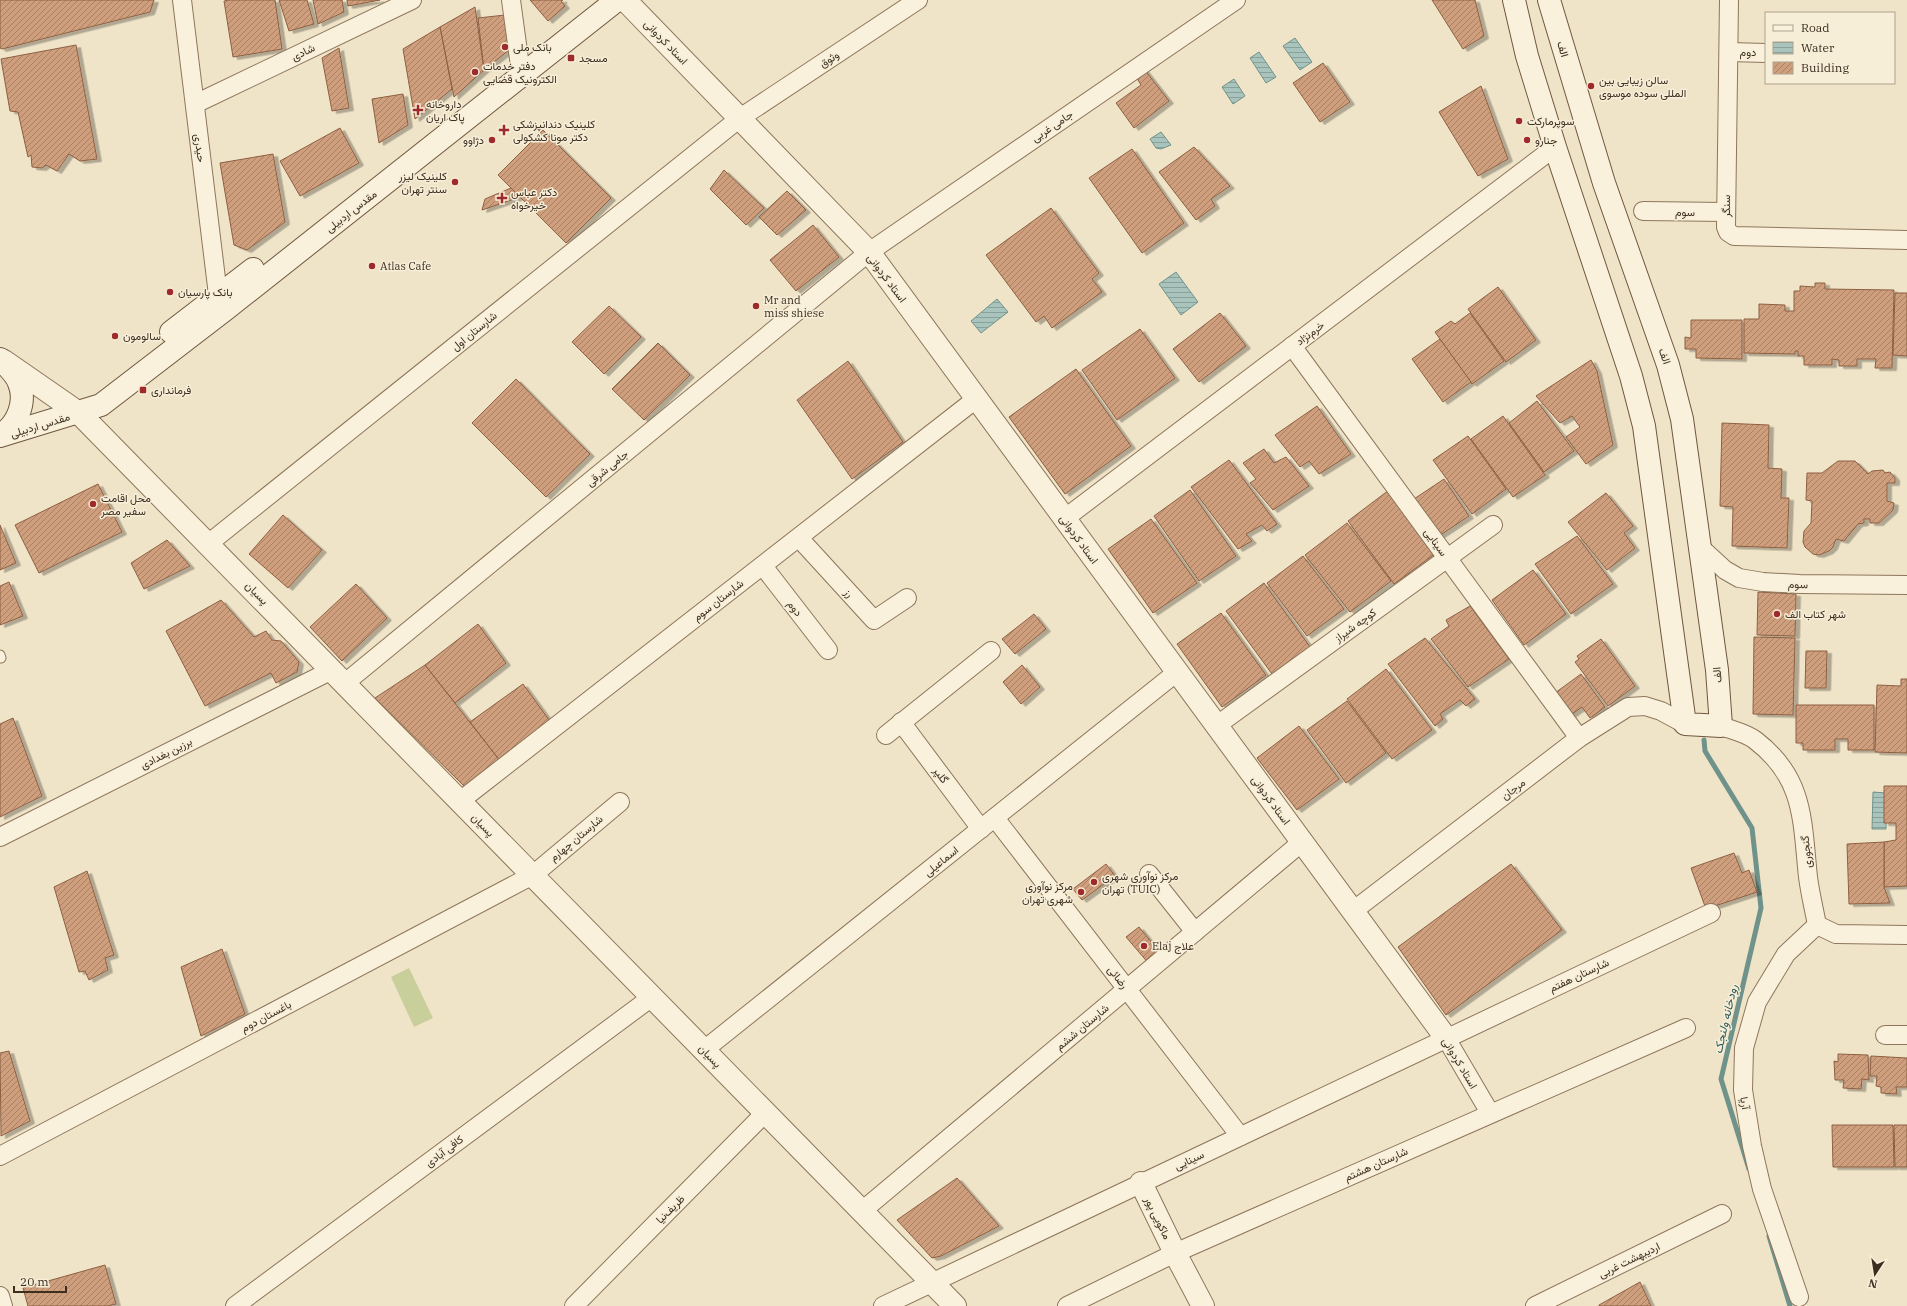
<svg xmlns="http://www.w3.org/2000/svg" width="1907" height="1306" viewBox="0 0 1907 1306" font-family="'IBM Plex Serif',Vazirmatn,serif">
<defs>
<pattern id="water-rules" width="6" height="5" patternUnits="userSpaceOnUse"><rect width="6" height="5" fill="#a9c4bc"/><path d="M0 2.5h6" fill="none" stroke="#8ba098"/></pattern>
<pattern id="building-hatch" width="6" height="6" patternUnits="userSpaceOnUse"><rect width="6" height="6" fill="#cf9f7d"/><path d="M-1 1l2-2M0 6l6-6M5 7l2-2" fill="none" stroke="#a98266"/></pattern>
<filter id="shadow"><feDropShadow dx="4.5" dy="2.5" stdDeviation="0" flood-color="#0004"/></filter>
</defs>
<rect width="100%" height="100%" fill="#f0e4c8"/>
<polygon fill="#c9cf9b" points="409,968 433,1018 414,1027 391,977"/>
<g fill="url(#water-rules)" stroke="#6f938a">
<polygon points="1295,38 1312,62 1300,70 1283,46"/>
<polygon points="1259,52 1276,77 1266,83 1250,58"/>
<polygon points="1234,79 1245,96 1233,104 1222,87"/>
<polygon points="1161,132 1171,145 1161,149 1156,148 1150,139"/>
<polygon points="1176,272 1198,302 1181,315 1159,284"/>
<polygon points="997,299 1008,312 981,333 971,321"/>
<polygon points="1873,792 1886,793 1886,829 1872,829"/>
</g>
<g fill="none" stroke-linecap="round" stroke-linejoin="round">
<g stroke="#6f938a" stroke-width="5">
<polyline points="1704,740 1705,751 1752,828 1761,908 1721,1079 1749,1169"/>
<polyline points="1769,1236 1790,1306"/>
</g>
</g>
<g fill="url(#building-hatch)" stroke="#8d5f41" filter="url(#shadow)">
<polygon points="0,0 154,0 150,12 2,49 0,48"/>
<polygon points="229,0 275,0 282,49 233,57 224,1"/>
<polygon points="279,0 307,0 314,24 289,31"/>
<polygon points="313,0 342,0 344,12 318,24"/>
<polygon points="347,0 380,0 348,6"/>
<polygon points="530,0 563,0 561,1 565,6 548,21"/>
<polygon points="1432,0 1475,0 1484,36 1463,49"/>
<polygon points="475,7 484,70 454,97 440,27"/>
<polygon points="505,15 509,50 484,70 478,18"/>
<polygon points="440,27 452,89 415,119 403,49"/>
<polygon points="76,45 97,159 80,161 69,154 57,171 46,165 42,168 32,167 31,155 28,157 18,112 10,111 1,59"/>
<polygon points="339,48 349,108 332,111 322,58"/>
<polygon points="1323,63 1350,102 1320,122 1293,83"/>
<polygon points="1144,69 1169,101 1134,128 1116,103 1141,85 1135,75"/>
<polygon points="1481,86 1508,159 1478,176 1439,112"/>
<polygon points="403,94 408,125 379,143 372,99"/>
<polygon points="340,128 359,163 300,196 280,161"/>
<polygon points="543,130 611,198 566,243 498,175"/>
<polygon points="1194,147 1230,186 1211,199 1215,206 1196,220 1159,172"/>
<polygon points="1132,149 1184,223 1142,253 1089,178"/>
<polygon points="273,154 285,222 247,250 234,245 220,163"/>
<polygon points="724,170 764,208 746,225 710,189"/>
<polygon points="511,188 520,197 482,210 485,199"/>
<polygon points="787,191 806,210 777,235 759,217"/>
<polygon points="1051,208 1099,273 1092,279 1102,292 1052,328 1044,316 1036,322 986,255"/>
<polygon points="813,225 839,257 796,291 770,260"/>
<polygon points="1815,283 1825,283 1825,289 1894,290 1892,368 1875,368 1876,359 1857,359 1857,366 1839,366 1839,360 1832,359 1832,365 1804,365 1804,356 1798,356 1798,351 1795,351 1795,354 1744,353 1744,319 1759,319 1759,304 1785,305 1785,311 1794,311 1794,291 1800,291 1800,286 1815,287"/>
<polygon points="1498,287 1536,340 1506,362 1468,309"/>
<polygon points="1895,293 1907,293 1907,356 1893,355"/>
<polygon points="609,306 641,337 604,374 572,342"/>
<polygon points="1220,313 1246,346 1199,382 1173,349"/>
<polygon points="1470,313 1504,361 1472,384 1435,332 1451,321 1455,324"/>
<polygon points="1691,320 1742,320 1742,359 1696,358 1696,349 1685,349 1685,337 1691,338"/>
<polygon points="1140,329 1175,378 1117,420 1082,370"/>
<polygon points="1440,339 1471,382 1443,402 1412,359"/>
<polygon points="658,343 690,375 644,420 612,389"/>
<polygon points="1591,360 1597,371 1613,445 1586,464 1566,437 1580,427 1572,416 1560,423 1536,396"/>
<polygon points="848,361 903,442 852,479 797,400"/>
<polygon points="1076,369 1131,446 1065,494 1009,417"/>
<polygon points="516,379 590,454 546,497 472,423"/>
<polygon points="1537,401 1574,451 1544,472 1509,423"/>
<polygon points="1317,406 1351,454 1319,474 1309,461 1300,467 1275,435"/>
<polygon points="1503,416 1545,475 1513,497 1471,439"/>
<polygon points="1722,423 1769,425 1768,468 1782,469 1781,498 1789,498 1787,548 1732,546 1733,507 1720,506"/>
<polygon points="1468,436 1506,489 1472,514 1433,460"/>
<polygon points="1264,449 1274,463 1286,457 1309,486 1273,510 1250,483 1256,479 1243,463"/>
<polygon points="1229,460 1277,524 1267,531 1262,525 1246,534 1252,541 1238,549 1191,487"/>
<polygon points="1838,461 1855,461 1868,474 1872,471 1883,470 1885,473 1890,472 1895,478 1895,483 1887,483 1887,501 1894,503 1893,510 1879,523 1870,523 1870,519 1864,519 1864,523 1858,524 1844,541 1836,539 1833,547 1829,551 1819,555 1813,554 1805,547 1803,542 1804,531 1811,523 1812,501 1806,500 1807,473 1822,473"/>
<polygon points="1444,479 1469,516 1439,536 1414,499"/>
<polygon points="98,484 122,532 39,573 15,525"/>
<polygon points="1190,490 1236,556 1199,581 1154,516"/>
<polygon points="1389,490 1436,553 1394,584 1348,521"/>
<polygon points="1606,493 1633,526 1624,533 1635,548 1607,570 1568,522"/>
<polygon points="283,515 322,550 288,588 249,554"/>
<polygon points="1151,519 1197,583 1153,613 1108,549"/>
<polygon points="1347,523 1391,581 1350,612 1305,555"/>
<polygon points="0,525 16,563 0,570"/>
<polygon points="1577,536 1613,584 1571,614 1535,564"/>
<polygon points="167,540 190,566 144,589 131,563"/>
<polygon points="1303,556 1344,609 1307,636 1267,583"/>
<polygon points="1533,570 1566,614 1524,645 1492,600"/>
<polygon points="9,582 23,616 0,625 0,586"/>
<polygon points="1264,583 1310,647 1272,674 1226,611"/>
<polygon points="356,584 387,618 342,661 310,627"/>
<polygon points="1758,592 1796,594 1795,636 1757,635"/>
<polygon points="221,600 254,637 266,631 272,640 281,641 299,662 297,672 276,683 271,673 205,706 166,631"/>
<polygon points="1470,606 1509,659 1468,687 1431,639 1449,626 1446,620"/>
<polygon points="1221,613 1266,675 1222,707 1177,644"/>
<polygon points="1034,614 1046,629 1015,654 1002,639"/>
<polygon points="478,624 506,663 455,703 425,665"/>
<polygon points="1754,637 1795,638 1793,715 1753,714"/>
<polygon points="1425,638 1475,699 1466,706 1460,700 1440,714 1443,719 1435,726 1388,664"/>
<polygon points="1601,639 1635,686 1608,706 1575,662 1579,659 1577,656"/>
<polygon points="1806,651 1827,651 1826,688 1805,688"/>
<polygon points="425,665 501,762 466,788 375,698"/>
<polygon points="1022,665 1040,687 1021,704 1003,682"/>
<polygon points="1386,669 1432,730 1392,759 1347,699"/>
<polygon points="1581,674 1605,707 1590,718 1582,707 1571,715 1555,693"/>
<polygon points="1901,679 1907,679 1907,753 1875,752 1877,685 1901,686"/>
<polygon points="523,684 552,724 501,762 470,722"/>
<polygon points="1347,701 1386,753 1346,783 1307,730"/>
<polygon points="1796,705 1874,705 1874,750 1848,750 1848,739 1835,739 1835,750 1803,750 1803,743 1796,743"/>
<polygon points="13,718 42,796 0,817 0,724"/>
<polygon points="1299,726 1339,779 1297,810 1257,758"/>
<polygon points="1884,786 1907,786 1907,886 1884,887 1884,842 1896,840 1896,823 1884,823"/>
<polygon points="1884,842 1884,887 1890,903 1849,904 1847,844"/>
<polygon points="1734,853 1742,873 1749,870 1757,892 1706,909 1691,868"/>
<polygon points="1106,864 1115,876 1082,900 1073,889"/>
<polygon points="1511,864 1562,930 1446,1015 1398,947"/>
<polygon points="87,871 114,955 105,958 108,970 89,980 85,971 79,972 54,887"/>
<polygon points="1139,927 1162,955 1150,965 1126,937"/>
<polygon points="222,949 245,1014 201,1036 181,967"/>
<polygon points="9,1051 30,1121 1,1136 0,1053"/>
<polygon points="1838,1054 1868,1055 1869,1080 1862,1079 1861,1089 1843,1088 1844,1080 1835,1080 1834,1061 1838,1062"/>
<polygon points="1871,1056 1907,1058 1907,1087 1896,1087 1897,1094 1881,1093 1881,1087 1876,1086 1877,1076 1870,1076"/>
<polygon points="1832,1125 1893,1125 1894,1167 1833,1167"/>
<polygon points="1894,1125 1907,1125 1907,1167 1895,1167"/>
<polygon points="957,1178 999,1226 941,1256 932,1258 897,1220"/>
<polygon points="105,1265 116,1304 107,1306 28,1306 23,1288"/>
<polygon points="1640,1282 1651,1306 1599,1306 1599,1305"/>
</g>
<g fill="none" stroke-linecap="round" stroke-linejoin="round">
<defs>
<polyline id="service" points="0,655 1,658"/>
<g id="minor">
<polyline points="182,0 218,295"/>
<polyline points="511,0 519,59 525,72"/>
<polyline points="1729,0 1726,227 1728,232 1734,236 1907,240"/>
<polyline points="1729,52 1766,53"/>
<polyline points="195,104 412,0"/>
<polyline points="1643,211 1726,212"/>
<polyline points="1292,346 1579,738"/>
<polyline points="1064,519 1555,147"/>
<polyline points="799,538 874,620 907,598"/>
<polyline points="208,544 740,118 918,0"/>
<polyline points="1700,547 1725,570 1739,578 1763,582 1800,584 1907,585"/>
<polyline points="763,566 828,650"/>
<polyline points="345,683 869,252 1236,0"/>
<polyline points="901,722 981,829"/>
<polyline points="1216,726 1493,525"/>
<path d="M1721,726c11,4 25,7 34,14 50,38 47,81 53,137 2,16 6,32 9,48l19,9 71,1"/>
<polyline points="886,735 991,651"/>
<polyline points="460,801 976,399"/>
<polyline points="995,818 1240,1136"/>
<polyline points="0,837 332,670"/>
<polyline points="1149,874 1195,932"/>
<polyline points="1353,911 1579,738 1628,707 1645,706 1661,711 1685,724"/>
<polyline points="1885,1035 1907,1035"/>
<polyline points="1446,1038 1490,1113"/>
<polyline points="704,1050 1177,672"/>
<polyline points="0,1156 533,875 620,802"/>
<polyline points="862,1211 1302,842"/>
<polyline points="0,1296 3,1306"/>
<polyline points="1799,1297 1762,1189 1752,1146 1743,1090 1744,1048 1757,1002 1786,954 1817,925"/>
<polyline points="235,1306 652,997"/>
<polyline points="574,1306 765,1113"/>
<polyline points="883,1306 1711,913"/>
<polyline points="1067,1306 1175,1253 1686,1028"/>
<polyline points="1535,1306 1722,1214"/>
</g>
<g id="tertiary">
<polyline points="625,0 869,252 1446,1038"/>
<polyline points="4,361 79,413 955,1306"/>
<polyline points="1141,1183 1175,1253 1203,1306"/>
</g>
<g id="secondary">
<polyline points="1514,0 1527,56 1555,147 1631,376 1644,426 1685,724 1721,726 1717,670 1682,419 1668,365 1604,183 1549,0"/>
<polyline points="171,332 253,269"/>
<path d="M0,359c7,7 16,15 19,24 8,19 -2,43 -19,52"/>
<polyline points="0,436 101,405 226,309 617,0"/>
</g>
</defs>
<use href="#service" stroke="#8d765c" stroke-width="11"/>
<use href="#minor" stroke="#8d765c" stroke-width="20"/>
<use href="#tertiary" stroke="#8d765c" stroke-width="24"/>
<use href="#secondary" stroke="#6f573f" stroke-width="24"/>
<use href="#service" stroke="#faf1dc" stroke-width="9"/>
<use href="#minor" stroke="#faf1dc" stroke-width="18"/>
<use href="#tertiary" stroke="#faf1dc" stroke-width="22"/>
<use href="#secondary" stroke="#faf1dc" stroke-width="22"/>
</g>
<g fill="#9e2a2b" stroke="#f7eed8" stroke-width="1.5">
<circle cx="505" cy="47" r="4"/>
<rect x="567" y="54" width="8" height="8" rx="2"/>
<circle cx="475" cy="72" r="4"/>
<circle cx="1591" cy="86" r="4"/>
<path d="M416 104h4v4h4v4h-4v4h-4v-4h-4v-4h4z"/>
<circle cx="1519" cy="121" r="4"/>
<path d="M502 124h4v4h4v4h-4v4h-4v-4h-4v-4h4z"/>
<circle cx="492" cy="140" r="4"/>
<circle cx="1527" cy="140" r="4"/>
<circle cx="455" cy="182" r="4"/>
<path d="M500 192h4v4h4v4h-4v4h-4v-4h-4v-4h4z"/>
<circle cx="372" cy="266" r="4"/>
<circle cx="170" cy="292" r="4"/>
<circle cx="756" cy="306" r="4"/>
<circle cx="115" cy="336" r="4"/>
<rect x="139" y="386" width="8" height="8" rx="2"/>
<circle cx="93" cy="504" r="4"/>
<circle cx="1777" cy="614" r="4"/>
<circle cx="1094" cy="882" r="4"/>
<circle cx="1081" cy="892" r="4"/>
<circle cx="1144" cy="946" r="4"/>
</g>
<g text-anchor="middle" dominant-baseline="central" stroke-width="3" stroke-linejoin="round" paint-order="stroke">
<g font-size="11" fill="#3d2e20" stroke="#f7eed8">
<text transform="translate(666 42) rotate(46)">استاد کردوانی</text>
<text transform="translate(1563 49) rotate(74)">الف</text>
<text transform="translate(303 52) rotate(-26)">شادی</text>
<text transform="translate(1748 52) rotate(1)">دوم</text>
<text transform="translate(829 59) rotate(-33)">وثوق</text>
<text transform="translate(1052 126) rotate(-34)">جامی غربی</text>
<text transform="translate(200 148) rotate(83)">حیدری</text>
<text transform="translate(1726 206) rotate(-89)">سنگر</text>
<text transform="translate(351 211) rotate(-38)">مقدس اردبیلی</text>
<text transform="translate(1685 212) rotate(1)">سوم</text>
<text transform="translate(887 278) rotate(53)">استاد کردوانی</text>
<text transform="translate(474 331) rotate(-39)">شارستان اول</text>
<text transform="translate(1310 333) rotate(-37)">خرم‌نژاد</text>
<text transform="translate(1665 356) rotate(71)">الف</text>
<text transform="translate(40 425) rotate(-17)">مقدس اردبیلی</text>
<text transform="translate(607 468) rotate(-39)">جامی شرقی</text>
<text transform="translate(1079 539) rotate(54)">استاد کردوانی</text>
<text transform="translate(1436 542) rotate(54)">سینایی</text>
<text transform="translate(1798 584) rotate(2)">سوم</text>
<text transform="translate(257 593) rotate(45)">پسیان</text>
<text transform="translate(849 593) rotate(48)">رز</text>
<text transform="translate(718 600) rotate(-38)">شارستان سوم</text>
<text transform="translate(795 608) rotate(52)">دوم</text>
<text transform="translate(1355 625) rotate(-36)">کوچه شیراز</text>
<text transform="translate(1717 675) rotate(-95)">الف</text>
<text transform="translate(166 753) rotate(-27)">برزین بغدادی</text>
<text transform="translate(941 775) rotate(53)">گلپر</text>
<text transform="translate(1513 789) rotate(-37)">مرجان</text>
<text transform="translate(1271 800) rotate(54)">استاد کردوانی</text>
<text transform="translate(483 825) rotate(46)">پسیان</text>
<text transform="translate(576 838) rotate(-40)">شارستان چهارم</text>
<text transform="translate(1806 852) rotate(-95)">گنجوری</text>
<text transform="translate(941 861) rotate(-39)">اسماعیلی</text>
<text transform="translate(1579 975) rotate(-25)">شارستان هفتم</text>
<text transform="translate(1118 977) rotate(52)">رضائی</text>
<text transform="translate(266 1016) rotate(-28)">باغستان دوم</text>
<text transform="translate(1082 1027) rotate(-40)">شارستان ششم</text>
<text transform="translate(710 1056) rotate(46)">پسیان</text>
<text transform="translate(1460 1063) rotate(59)">استاد کردوانی</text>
<text transform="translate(1745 1103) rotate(80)">آریا</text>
<text transform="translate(444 1151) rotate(-37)">کافی آبادی</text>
<text transform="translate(1189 1160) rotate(-25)">سینایی</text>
<text transform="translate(1376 1164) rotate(-24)">شارستان هشتم</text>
<text transform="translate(670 1209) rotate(-45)">ظریف‌نیا</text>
<text transform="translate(1158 1218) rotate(64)">ماکویی‌ پور</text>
<text transform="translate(1629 1260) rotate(-26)">اردیبهشت غربی</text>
</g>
<g font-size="11" fill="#3d2e20" stroke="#f7eed8" text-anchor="start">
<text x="513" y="47">بانک ملی</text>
<text x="579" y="58">مسجد</text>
<text x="483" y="66">دفتر خدمات<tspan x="483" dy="13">الکترونیک قضایی</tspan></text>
<text x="1599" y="80">سالن زیبایی بین<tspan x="1599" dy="13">المللی سوده موسوی</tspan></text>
<text x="426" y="104">داروخانه<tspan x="426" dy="13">پاک اریان</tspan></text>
<text x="1527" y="121">سوپرمارکت</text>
<text x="513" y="124">کلینیک دندانپزشکی<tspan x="513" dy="13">دکتر مونا کشکولی</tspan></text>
<text x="484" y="140" text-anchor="end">دژاوو</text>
<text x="1535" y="140">جنارو</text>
<text x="447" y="176" text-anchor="end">کلینیک لیزر<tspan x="447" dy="13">سنتر تهران</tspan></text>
<text x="511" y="192">دکتر عباس<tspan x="511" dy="13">خیرخواه</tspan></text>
<text x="380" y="266">Atlas Cafe</text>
<text x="178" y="292">بانک پارسیان</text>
<text x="764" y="300">Mr and<tspan x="764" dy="13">miss shiese</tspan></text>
<text x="123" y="336">سالومون</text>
<text x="151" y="390">فرمانداری</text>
<text x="101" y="498">محل اقامت<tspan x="101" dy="13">سفیر مصر</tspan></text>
<text x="1785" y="614">شهر کتاب الف</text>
<text x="1102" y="876">مرکز نوآوری شهری<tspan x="1102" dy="13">تهران (TUIC)</tspan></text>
<text x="1073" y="886" text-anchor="end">مرکز نوآوری<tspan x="1073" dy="13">شهری تهران</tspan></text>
<text x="1152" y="946">Elaj علاج</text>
</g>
<g font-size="12" font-style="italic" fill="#2f5d5a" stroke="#f7eed8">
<text transform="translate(1725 1019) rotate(-77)">رودخانه ولنجک</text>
</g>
</g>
<rect x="1765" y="12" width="130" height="72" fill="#f7eed8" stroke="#ada18e"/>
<rect x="1773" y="25" width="20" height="6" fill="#faf1dc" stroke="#ada18e"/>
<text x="1801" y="32" font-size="12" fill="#3d2e20">Road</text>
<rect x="1773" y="42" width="20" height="12" fill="url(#water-rules)" stroke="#ada18e"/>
<text x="1801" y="52" font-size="12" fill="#3d2e20">Water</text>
<rect x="1773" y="62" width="20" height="12" fill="url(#building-hatch)" stroke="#ada18e"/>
<text x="1801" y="72" font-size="12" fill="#3d2e20">Building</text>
<g transform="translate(1875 1274) rotate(192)" stroke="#f7eed8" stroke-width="3" paint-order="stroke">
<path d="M0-3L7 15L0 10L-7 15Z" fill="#3d2e20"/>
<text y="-6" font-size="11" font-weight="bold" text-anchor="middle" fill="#3d2e20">N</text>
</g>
<path d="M14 1286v6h52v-6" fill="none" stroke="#3d2e20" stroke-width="2"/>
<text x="20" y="1286" font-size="12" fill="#3d2e20" stroke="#f7eed8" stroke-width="3" paint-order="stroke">20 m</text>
</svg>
